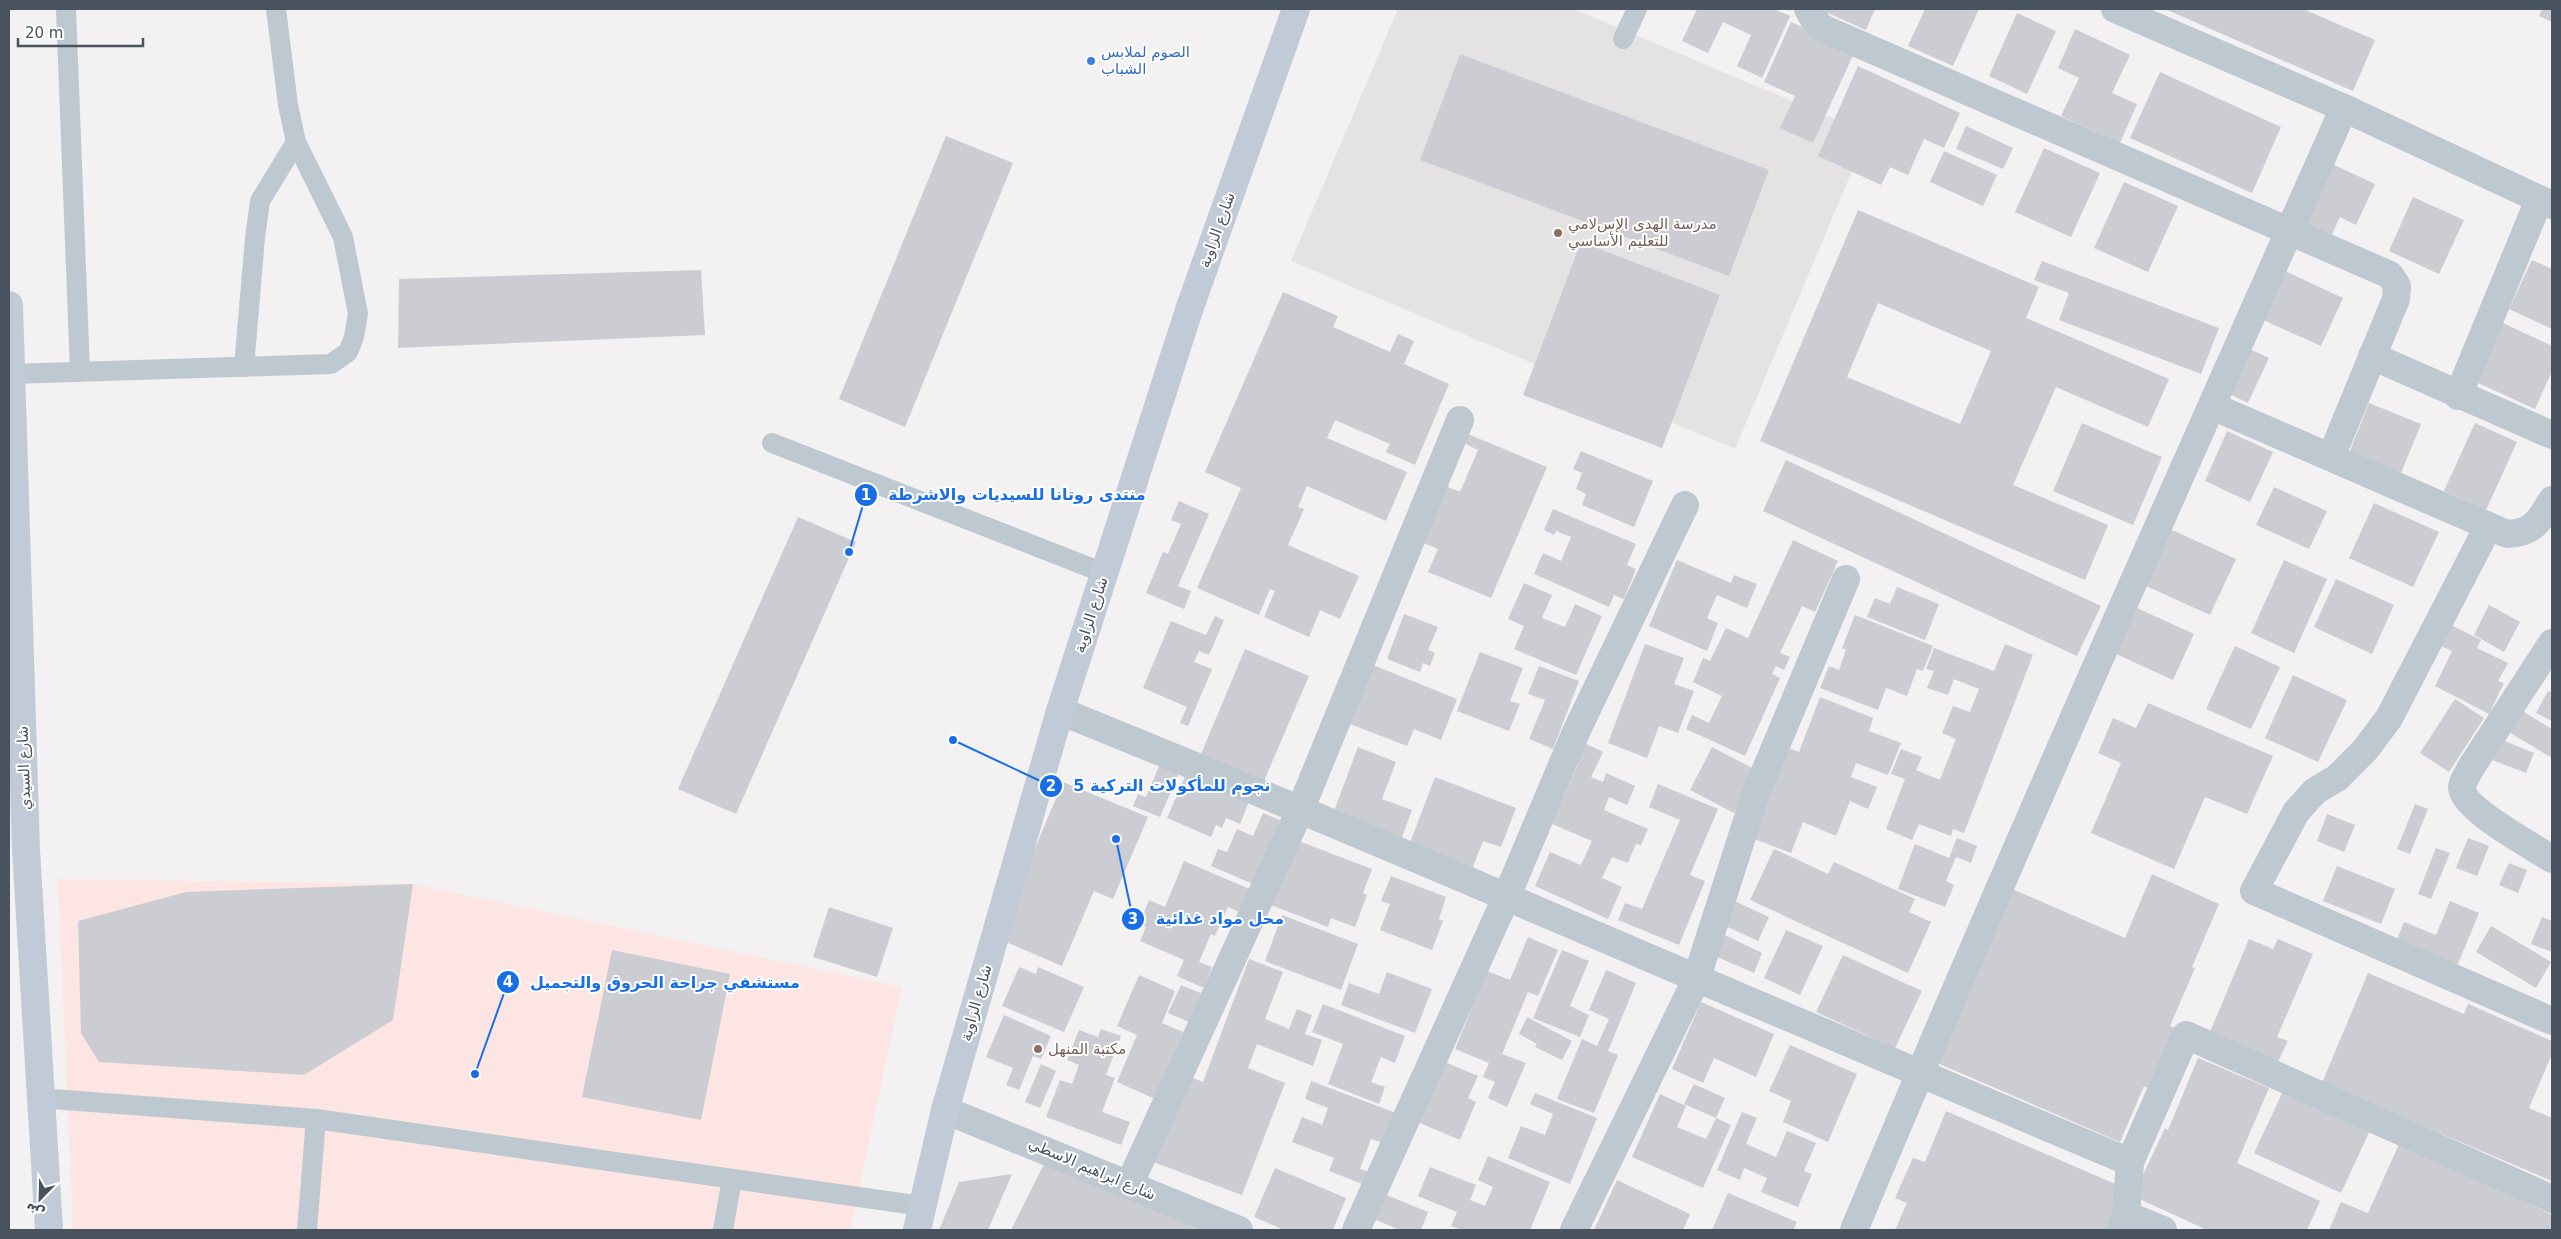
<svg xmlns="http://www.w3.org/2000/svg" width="2561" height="1239" viewBox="0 0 2561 1239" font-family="'DejaVu Sans','Noto Naskh Arabic',sans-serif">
<rect width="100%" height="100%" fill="#f3f1f1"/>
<polygon fill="#e4e2e3" points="1398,9 1574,9 1868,133 1735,449 1291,261"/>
<polygon fill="#fce5e2" points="58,879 413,884 902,987 850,1230 73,1230"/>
<g fill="#cbcdd3" fill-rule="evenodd">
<polygon points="1697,9 1774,9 1790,16 1762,78 1737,66 1751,35 1723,22 1708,53 1682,41"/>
<polygon points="1819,9 1875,9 1866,30"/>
<polygon points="1925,9 1979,9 1953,66 1908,46"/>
<polygon points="2165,9 2303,9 2375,40 2353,91"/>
<polygon points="2542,9 2552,9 2552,22 2539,16"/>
<polygon points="2017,13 2056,31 2027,94 1989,76"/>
<polygon points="1791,22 1855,51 1813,143 1780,128 1795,96 1764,82"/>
<polygon points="2075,29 2130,55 2112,93 2137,104 2120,143 2061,116 2079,78 2058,68"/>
<polygon points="1460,54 1769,170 1729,276 1420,160"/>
<polygon points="1858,66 1960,113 1944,148 1924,139 1908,175 1890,167 1881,185 1818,156"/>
<polygon points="2160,72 2281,127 2252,193 2130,138"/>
<polygon points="1966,126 2013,148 2003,169 1956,149"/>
<polygon points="946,136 1013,163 905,427 839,399"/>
<polygon points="2044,148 2100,173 2071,237 2015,212"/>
<polygon points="1944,151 1997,175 1983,206 1930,182"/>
<polygon points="2328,162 2375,184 2356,225 2340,217 2330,239 2300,225"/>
<polygon points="2124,182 2178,206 2148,272 2094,248"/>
<polygon points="2413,197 2464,220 2439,274 2389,251"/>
<path d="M1858,210l181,77 -13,31 143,61 -21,48 -92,-40 -43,98 95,40 -23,55 -325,-139zM1878,303l113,48 -31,73 -113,-47z"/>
<polygon points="1581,242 1720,295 1662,448 1523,395"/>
<polygon points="2532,260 2552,269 2552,329 2509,309"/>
<polygon points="2042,261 2219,328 2201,374 2059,320 2069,293 2034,280"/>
<polygon points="701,270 705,335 398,348 399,279"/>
<polygon points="2283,270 2343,298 2321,346 2261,319"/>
<polygon points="1283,292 1338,316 1333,327 1390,352 1398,334 1414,341 1404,364 1449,384 1415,465 1386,452 1390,444 1335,420 1327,438 1407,472 1386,521 1307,486 1298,507 1304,509 1288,545 1359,576 1340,619 1320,610 1309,637 1264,617 1275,591 1270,589 1259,615 1197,588 1241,488 1205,472"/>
<polygon points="2503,323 2552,346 2552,371 2535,409 2476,382"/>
<polygon points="2241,345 2269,358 2248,403 2221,390"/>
<polygon points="2369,403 2421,424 2401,473 2349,453"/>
<polygon points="2082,423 2162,457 2133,525 2053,491"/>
<polygon points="2475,423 2517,442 2486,510 2444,491"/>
<polygon points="2227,431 2273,452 2250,502 2205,481"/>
<polygon points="1468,434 1547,467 1491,598 1428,572 1438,549 1423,543 1438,483 1460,492 1478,450 1464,443"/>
<polygon points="1581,451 1653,481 1634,527 1582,505 1586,494 1576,489 1582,473 1573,469"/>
<polygon points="1786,460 2101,606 2077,656 1763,511"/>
<polygon points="2274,487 2327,511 2309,549 2256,525"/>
<polygon points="1179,501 1209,514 1178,586 1191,591 1184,609 1146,593 1163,552 1168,554 1181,524 1171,520"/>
<polygon points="2374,503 2439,532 2413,587 2349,558"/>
<polygon points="1553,509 1636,544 1627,565 1636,569 1624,599 1614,595 1609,607 1534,574 1543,553 1561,561 1571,537 1556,531 1554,535 1544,530"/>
<polygon points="798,517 856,542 736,814 678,789"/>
<polygon points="2170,529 2236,559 2210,615 2144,585"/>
<polygon points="1793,540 1838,561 1815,612 1802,606 1780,653 1790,657 1784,670 1776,666 1772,674 1780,678 1745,756 1686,729 1692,715 1709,723 1722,696 1693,682 1703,658 1710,661 1726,628 1748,638"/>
<polygon points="1677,560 1731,583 1734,575 1757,584 1747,608 1717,595 1707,618 1718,623 1707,651 1649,626"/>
<polygon points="2284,560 2327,579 2294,653 2251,633"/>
<polygon points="2336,579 2394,605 2372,654 2314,627"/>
<polygon points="1524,583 1552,595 1542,618 1565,627 1575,604 1602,616 1576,675 1514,649 1524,626 1508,619"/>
<polygon points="1897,587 1939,604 1925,640 1867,617 1875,598 1890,604"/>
<polygon points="2489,605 2520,622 2504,652 2474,635"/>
<polygon points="2137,608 2194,634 2173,680 2116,654"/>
<polygon points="1404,614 1438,627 1428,650 1435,653 1430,666 1423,663 1420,672 1387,659"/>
<polygon points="1855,615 1933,646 1923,671 1917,669 1907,696 1886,688 1878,710 1820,688 1829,666 1839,670 1846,650 1842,648"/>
<polygon points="1215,616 1224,620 1209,655 1199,651 1194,662 1212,669 1188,726 1180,723 1187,707 1143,688 1171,621 1206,635"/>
<polygon points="2449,624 2481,640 2477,648 2508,663 2498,681 2504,683 2489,714 2435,686 2452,651 2438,645"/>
<polygon points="1645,644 1684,658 1674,684 1694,691 1678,733 1659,726 1647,758 1608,743"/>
<polygon points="2005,644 2033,655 1964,833 1953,829 1951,836 1919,824 1912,840 1886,829 1905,779 1891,774 1901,749 1922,757 1916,770 1940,780 1956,739 1942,733 1953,706 1970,712 1979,689 1954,679 1948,695 1927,688 1934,671 1926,669 1934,648 1994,671"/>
<polygon points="2235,646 2280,667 2251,729 2206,709"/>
<polygon points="1245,649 1309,676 1264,781 1201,754"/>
<polygon points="1480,652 1523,668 1510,701 1520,704 1509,731 1457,711"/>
<polygon points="1373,665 1457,699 1441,740 1414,729 1407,746 1350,724"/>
<polygon points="1539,666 1579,681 1553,749 1529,739 1545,700 1528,694"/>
<polygon points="2293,675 2347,700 2318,762 2265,738"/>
<polygon points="2548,691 2552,693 2552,721 2536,713"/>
<polygon points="1820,697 1873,718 1869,731 1901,743 1888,775 1856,763 1851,777 1877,787 1868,809 1850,801 1836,836 1803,822 1791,853 1749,837 1784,746 1799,752"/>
<polygon points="2455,699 2484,718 2449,772 2420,753"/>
<polygon points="2148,703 2273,756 2247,814 2205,797 2174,869 2091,833 2121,763 2098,753 2113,718 2136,728"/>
<polygon points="2519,709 2552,729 2552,758 2507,731"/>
<polygon points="2495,737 2534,753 2526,773 2487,758"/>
<polygon points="1578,740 1603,752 1591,777 1603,782 1606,773 1635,786 1627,805 1609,797 1604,810 1648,829 1641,845 1636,844 1628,863 1612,857 1602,878 1622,887 1608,919 1535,886 1550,852 1581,865 1592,841 1552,824 1579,762 1571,758"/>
<polygon points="1358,747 1396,762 1382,799 1412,810 1399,845 1331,819"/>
<polygon points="1712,747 1756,770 1734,813 1690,790"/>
<polygon points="1160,764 1179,773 1160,817 1133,806 1138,794 1146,797"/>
<polygon points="1187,772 1250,799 1240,824 1226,818 1222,828 1216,825 1211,837 1167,818"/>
<polygon points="1435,777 1516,808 1501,847 1483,841 1471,872 1408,848"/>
<polygon points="1063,782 1148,817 1113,899 1094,891 1062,966 997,938"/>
<polygon points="1658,784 1718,809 1690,875 1705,881 1679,945 1618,920 1625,903 1642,909 1680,820 1649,807"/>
<polygon points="2415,804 2428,809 2410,854 2397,849"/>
<polygon points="1263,813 1280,820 1253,884 1211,866 1218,849 1227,852 1237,829 1253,836"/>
<polygon points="2327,814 2355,825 2344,852 2317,841"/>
<polygon points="1957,838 1977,846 1971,863 1956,857 1946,881 1954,885 1945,907 1898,889 1915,844 1949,858"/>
<polygon points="2468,838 2489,846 2477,876 2456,868"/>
<polygon points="1296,840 1372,869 1363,893 1367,895 1355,927 1331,918 1328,927 1271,905"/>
<polygon points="2436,848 2450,853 2431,899 2418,894"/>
<polygon points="1774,849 1828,874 1834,862 1915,899 1909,912 1931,922 1908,973 1750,900"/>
<polygon points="1184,861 1252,890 1243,914 1228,907 1215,936 1211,934 1199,962 1212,967 1204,988 1177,976 1184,960 1140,941 1146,927 1139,924 1149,900 1165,907"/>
<polygon points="2509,863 2527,870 2518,893 2499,885"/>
<polygon points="2337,866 2395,889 2381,924 2323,901"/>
<polygon points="2152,874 2219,904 2192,967 2195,968 2170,1026 2180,1030 2154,1090 2144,1086 2120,1142 1935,1062 2010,888 2125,938"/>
<polygon points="1391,876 1446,897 1439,919 1443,921 1432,950 1380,930 1390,904 1381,901"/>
<polygon points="413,884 393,1020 304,1075 99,1062 81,1033 78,921 186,892"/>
<polygon points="1728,898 1769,917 1758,941 1717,922"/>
<polygon points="2450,901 2479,913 2455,971 2394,947 2404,922 2436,935"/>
<polygon points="829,907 893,928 877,977 813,957"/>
<polygon points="1282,915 1358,944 1341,990 1265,961"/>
<polygon points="2542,917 2552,921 2552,952 2531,944"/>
<polygon points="2491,926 2551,962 2536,988 2476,952"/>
<polygon points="1786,930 1823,946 1800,995 1764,978"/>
<polygon points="1725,935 1762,953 1754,973 1715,956"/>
<polygon points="1528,937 1558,950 1538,996 1528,992 1502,1054 1526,1063 1507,1107 1488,1098 1495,1082 1483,1077 1489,1063 1455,1049 1487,971 1510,980"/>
<polygon points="2249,939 2273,949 2278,939 2313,954 2277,1037 2288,1041 2278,1062 2210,1032"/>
<polygon points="612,950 730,974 701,1120 582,1097"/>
<polygon points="1562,950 1589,961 1570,1006 1589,1015 1580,1037 1533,1018"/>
<polygon points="1843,955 1922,991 1895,1048 1816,1012"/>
<polygon points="1249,959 1283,972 1265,1019 1289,1029 1297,1009 1312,1015 1305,1034 1322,1040 1313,1066 1257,1044 1248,1068 1285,1083 1242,1195 1148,1160 1181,1073 1203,1082"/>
<polygon points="1019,967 1036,974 1038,967 1084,987 1064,1032 1002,1006"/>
<polygon points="1606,970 1636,983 1608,1051 1618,1055 1594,1113 1557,1099 1582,1039 1597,1046 1609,1019 1589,1010"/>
<polygon points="1387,972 1432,989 1415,1033 1341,1005 1349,983 1379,994"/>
<polygon points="2368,973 2464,1014 2468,1004 2552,1041 2552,1054 2529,1108 2552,1118 2552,1181 2322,1083"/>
<polygon points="1139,975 1175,991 1162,1023 1183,1032 1155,1099 1117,1082 1137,1035 1117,1026"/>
<polygon points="1181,985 1201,993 1189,1022 1168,1013"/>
<polygon points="1701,1002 1774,1034 1756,1077 1714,1058 1703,1083 1672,1069"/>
<polygon points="1323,1004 1405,1036 1395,1063 1381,1057 1371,1082 1385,1087 1379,1104 1328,1084 1343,1044 1312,1032"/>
<polygon points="1004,1015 1051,1036 1041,1059 1033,1056 1019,1090 1006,1085 1013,1068 986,1057"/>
<polygon points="1527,1017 1572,1041 1562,1060 1535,1047 1537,1044 1519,1034"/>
<polygon points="1101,1029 1121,1036 1106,1075 1115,1078 1102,1112 1130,1122 1121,1145 1046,1117 1060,1080 1072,1084 1079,1065 1067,1060 1079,1030 1098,1037"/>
<polygon points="1790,1045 1857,1074 1828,1142 1783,1122 1791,1101 1769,1091"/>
<polygon points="2198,1058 2269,1088 2237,1163 2320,1201 2307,1230 2207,1230 2133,1196 2165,1128 2168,1130"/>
<polygon points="1440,1060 1478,1076 1468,1098 1476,1102 1460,1140 1415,1121"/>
<polygon points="1041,1064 1056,1071 1040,1108 1025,1102"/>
<polygon points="1311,1081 1404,1116 1392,1146 1371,1139 1360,1169 1378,1175 1373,1188 1329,1171 1334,1158 1292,1142 1302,1117 1322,1125 1328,1108 1305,1099"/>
<polygon points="1694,1084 1725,1098 1716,1118 1684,1104"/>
<polygon points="2285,1087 2371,1128 2341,1193 2254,1153"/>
<polygon points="1535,1093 1597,1118 1570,1184 1508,1158 1521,1126 1545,1135 1553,1114 1530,1104"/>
<polygon points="1660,1094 1686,1106 1677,1127 1706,1139 1716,1118 1731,1125 1703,1188 1632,1157"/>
<polygon points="1946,1111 2127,1189 2109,1230 1895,1230 1907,1203 1895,1198 1913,1158 1925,1162"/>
<polygon points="1742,1112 1757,1118 1746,1144 1776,1157 1787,1131 1816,1143 1804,1171 1812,1174 1798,1207 1761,1192 1767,1178 1744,1168 1740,1180 1717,1170"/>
<polygon points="2400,1142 2523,1196 2521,1200 2552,1215 2552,1230 2329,1230 2341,1202 2368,1213"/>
<polygon points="1488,1156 1550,1182 1530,1230 1462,1230 1451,1226 1457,1212 1418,1196 1430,1167 1476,1185 1470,1200 1485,1206 1493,1187 1478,1180"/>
<polygon points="1047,1158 1219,1230 1011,1230"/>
<polygon points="1275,1168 1346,1198 1333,1230 1284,1230 1254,1217"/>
<polygon points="1012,1174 988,1230 939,1230 959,1182"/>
<polygon points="1617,1180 1690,1214 1683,1230 1594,1230"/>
<polygon points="1728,1193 1797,1222 1793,1230 1712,1230"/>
<polygon points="1384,1194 1428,1212 1421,1230 1400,1230 1374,1219"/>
</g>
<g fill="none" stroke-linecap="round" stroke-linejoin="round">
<g stroke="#bec8d0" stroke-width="20">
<polyline points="66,9 80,372"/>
<polyline points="1623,39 1637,9"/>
<polyline points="244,367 255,238 260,201 296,142"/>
<polyline points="11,374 331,364 348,352 354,337 358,314 343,237 296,142 288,105 276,9"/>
<polyline points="772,443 1104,573"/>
<polyline points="39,1098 316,1119 922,1206"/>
<polyline points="307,1230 316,1119"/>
<polyline points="723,1230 732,1179"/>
</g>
<g stroke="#bec8d0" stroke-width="28">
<polyline points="1808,9 1813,18 1822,28 2390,275 2397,286 2396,299 2331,457"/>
<polyline points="2115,9 2344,108 2552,205"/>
<polyline points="2372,356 2552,435"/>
<polyline points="2458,396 2539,200"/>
<path d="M2212,406l295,128c27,-1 32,-13 45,-34"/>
<polyline points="2488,527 2389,718 2365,750 2337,778 2315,791 2296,812 2254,891 2552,1021"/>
<path d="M2552,643l-82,126c-2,5 -8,13 -8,18 0,22 72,60 90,72"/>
<path d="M1060,711c359,145 713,302 1070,451"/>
<polyline points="945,1110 1239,1230"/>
<polyline points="1129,1185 1301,808 1460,420"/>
<polyline points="2126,1215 2163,1230"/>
<polyline points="1356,1230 1506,898 1576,732 1685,505"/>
<polyline points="1574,1230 1696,980 1756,793 1846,579"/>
<path d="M1854,1230c157,-376 324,-749 490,-1122"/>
<polyline points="2120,1230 2126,1215 2130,1162 2186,1035 2552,1199"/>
</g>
<g stroke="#c1cbd7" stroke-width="28">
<polyline points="9,305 26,850 49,1230"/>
<polyline points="917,1230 945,1110 1060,711 1189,310 1296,9"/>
</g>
</g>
<circle fill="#3f7fe0" stroke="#fff" stroke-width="2" cx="1091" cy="61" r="5"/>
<g fill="#8d6e63" stroke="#fff" stroke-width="2">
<circle cx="1558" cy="233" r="5"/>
<circle cx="1038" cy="1049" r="5"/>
</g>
<g text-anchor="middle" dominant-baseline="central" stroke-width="4" stroke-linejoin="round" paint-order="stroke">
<g font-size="15" fill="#366cbe" stroke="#fff" text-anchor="start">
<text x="1101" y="52">الصوم لملابس<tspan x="1101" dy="17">الشباب</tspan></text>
</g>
<g font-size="15" fill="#785e54" stroke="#fff" text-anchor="start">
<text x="1568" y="224">مدرسة الهدى الإسﻻمي<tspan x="1568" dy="17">للتعليم الأساسي</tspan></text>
<text x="1048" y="1049">مكتبة المنهل</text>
</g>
<g font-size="15" fill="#48535f" stroke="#fff">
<text transform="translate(1217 230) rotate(-70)">شارع الزاوية</text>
<text transform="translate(1091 615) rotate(-72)">شارع الزاوية</text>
<text transform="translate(24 768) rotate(-92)">شارع السيدي</text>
<text transform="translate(976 1003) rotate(-74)">شارع الزاوية</text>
<text transform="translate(1092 1169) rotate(23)">شارع ابراهيم الاسطي</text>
</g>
</g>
<path fill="none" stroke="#176ee7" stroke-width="2" d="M849 552L866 495M953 740L1051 786M1116 839L1133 919M475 1074L508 982"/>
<g fill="#176ee7" stroke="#fff" stroke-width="2">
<circle cx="849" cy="552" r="5"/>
<circle cx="953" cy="740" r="5"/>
<circle cx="1116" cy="839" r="5"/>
<circle cx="475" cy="1074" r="5"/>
<circle cx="866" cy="495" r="12"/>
<circle cx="1051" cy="786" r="12"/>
<circle cx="1133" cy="919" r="12"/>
<circle cx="508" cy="982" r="12"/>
</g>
<g font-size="15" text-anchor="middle" font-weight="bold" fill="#fff">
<text x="866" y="500">1</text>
<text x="1051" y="791">2</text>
<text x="1133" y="924">3</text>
<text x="508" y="987">4</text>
</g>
<g font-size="16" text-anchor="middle" font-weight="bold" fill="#176ee7" stroke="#fff" stroke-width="4" stroke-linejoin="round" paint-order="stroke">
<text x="1017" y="500">منتدى روتانا للسيديات والاشرطة</text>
<text x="1172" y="791">5 نجوم للمأكولات التركية</text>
<text x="1220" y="924">محل مواد غذائية</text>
<text x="665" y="988">مستشفي جراحة الحروق والتجميل</text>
</g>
<rect width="2561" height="1239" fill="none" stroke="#48535f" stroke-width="20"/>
<g transform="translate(40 1199) rotate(203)" stroke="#ffffff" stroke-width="4" paint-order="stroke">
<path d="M0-4L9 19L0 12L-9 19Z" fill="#48535f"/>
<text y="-8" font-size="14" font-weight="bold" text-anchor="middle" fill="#48535f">ش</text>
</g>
<path d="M18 38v8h125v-8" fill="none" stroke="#48535f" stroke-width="2.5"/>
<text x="25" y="38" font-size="15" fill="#48535f" stroke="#ffffff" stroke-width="4" paint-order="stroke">20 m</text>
</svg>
